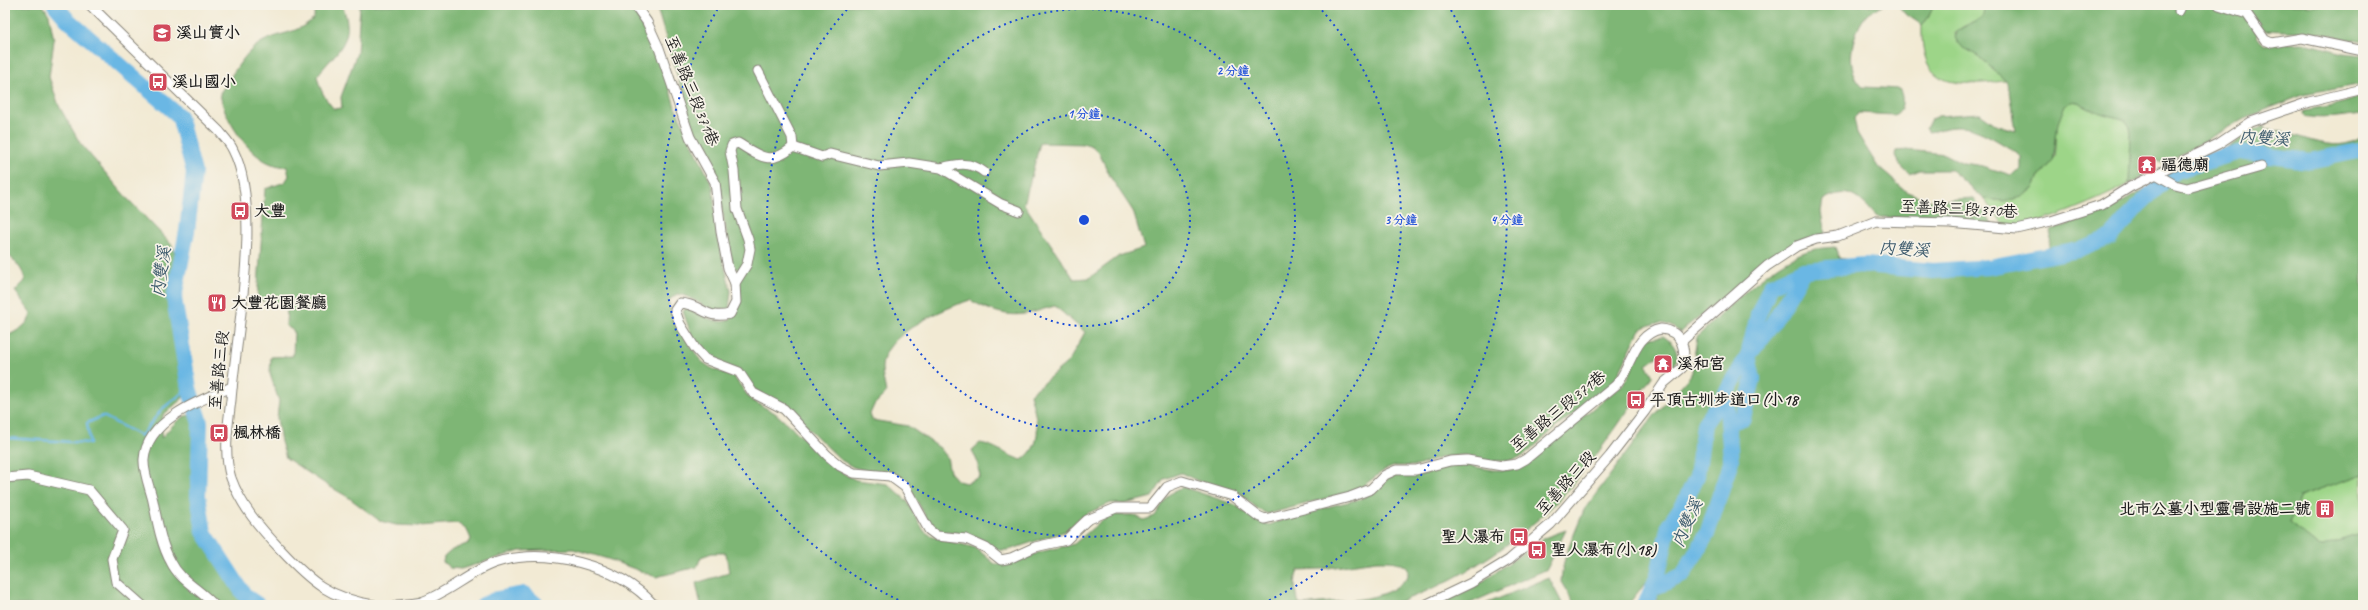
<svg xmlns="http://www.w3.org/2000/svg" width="2368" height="610" viewBox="0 0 2368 610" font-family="Caveat,'LXGW WenKai TC',sans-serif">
<rect width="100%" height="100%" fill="#f7f3e8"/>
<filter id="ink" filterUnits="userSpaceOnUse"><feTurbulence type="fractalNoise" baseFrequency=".025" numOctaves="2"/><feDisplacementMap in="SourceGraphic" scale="8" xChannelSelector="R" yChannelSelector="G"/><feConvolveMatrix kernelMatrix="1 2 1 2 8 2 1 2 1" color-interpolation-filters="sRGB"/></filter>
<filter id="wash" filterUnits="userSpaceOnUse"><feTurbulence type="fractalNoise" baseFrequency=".012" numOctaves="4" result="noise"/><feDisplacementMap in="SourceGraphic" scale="16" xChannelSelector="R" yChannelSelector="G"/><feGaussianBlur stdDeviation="0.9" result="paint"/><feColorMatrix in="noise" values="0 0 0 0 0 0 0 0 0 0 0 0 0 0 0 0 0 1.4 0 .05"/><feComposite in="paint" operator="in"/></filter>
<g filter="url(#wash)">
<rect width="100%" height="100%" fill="#f2ead4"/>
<g fill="#9dd588" stroke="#5c7852">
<path d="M1934,5h50c4,20 -20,15 -29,29l2,8 21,14 28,25c-53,5 -86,8 -84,-56l6,-7z"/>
<path d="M2070,101l8,1 27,12 20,6 5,7 1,7 -2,50c-20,11 -105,50 -124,41 -5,-3 -15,-21 -21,-26 18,2 34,3 49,-11 3,-3 4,-9 8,-13 4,-5 12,-13 14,-19 3,-16 -2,-45 15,-55z"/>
<polygon points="2363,474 2363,533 2320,547 2289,523 2300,496"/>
</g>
<g fill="#7eb674" stroke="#4d6948" fill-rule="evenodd">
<path d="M5,5h38l6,10 5,25 -5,37 10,29 21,37 46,54 45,47 5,11 -7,29 3,42 12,55 -1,17 -20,17 -2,23c8,-7 27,-36 36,-15l-4,74 2,15 34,54 22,27 15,12h-261v-268c10,-5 25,-12 26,-24l-16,-22 10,-10c-1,-13 -12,-20 -20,-30z"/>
<path d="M315,5h27c15,36 -5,45 -25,71 3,14 8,23 17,33l8,-1 -1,-11 16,-44 3,-48h275v6l8,18 23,48 9,30 38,80 4,50 14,54 -2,18c-19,8 -33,-13 -52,-15l-9,7 6,20 27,40 10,7 23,9 17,23 24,13 71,62 10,5 32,4 19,17 17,30 9,6 43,11 19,16h15l30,-12 34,-8 27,-23 12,-6h21l10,5 11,-4 13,-21 15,-8 53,18 19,15 14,5 33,-12 58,-14 13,-7 16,-15 13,-4 19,2 34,-11 39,6h14l14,-4 101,-82c10,-13 15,-30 23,-45l17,-3c11,7 18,17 11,30l-13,-12 -15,11 7,10c-25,34 -48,71 -75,103 -44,55 -122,108 -190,127h-687l-5,-22 33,-10 -3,-20h-14l-11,4 -4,10 -41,10 -48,-18 -35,-10 -53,2 -59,18 -11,-1 -7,-6 1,-5 8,-7 17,-7 2,-4 -4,-9 -10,-7 -38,3 -23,-1 -16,-4 -32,-24 -21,-12 -41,-27 -5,-16 -4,-24 2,-17 -9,-27 1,-17 22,-1 1,-25 -8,-5 1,-22 -30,-4 8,-111 20,-7 4,-6 -2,-9c-5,-1 -10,-1 -15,-3 -24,-8 -49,-47 -52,-71 12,-17 25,-43 44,-52 20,-10 31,-6 50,-23zM1376,561c12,0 24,-1 32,8v7c-21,29 -72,23 -103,29h-5c-6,-8 -6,-26 -2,-35l23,-1z"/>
<path d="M656,5h1227c-6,5 -13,5 -18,12 -14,18 -21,54 -2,70l36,2c5,7 5,22 -5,26l-35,-2 -5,5 3,15 21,34 29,25 24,9 43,-3 19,27 -48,-7 -68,-1c-17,-19 -28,-32 -54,-17l-2,12 4,22 -59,28 -86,70c-14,-11 -25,-12 -41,-1l-25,52 -58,44 -31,28 -16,6h-29l-15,-6 -23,2 -25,9h-22l-10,4 -28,20 -89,24 -9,-4 -14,-12 -17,-9 -30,-8 -17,-8 -17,6 -12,18 -27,7 -14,-1 -23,10 -11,7 -8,10 -60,20h-10l-41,-17 -18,-1 -11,-9 -24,-44 -15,-8 -26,-1 -11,-3 -12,-7 -58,-56 -20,-8 -63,-48 -9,-14 -8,-23 4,-3c51,28 50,11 53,-37l-7,-5 -18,-92 -19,-37zM1040,143l46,1 6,2 7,7 12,25 22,33 11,37 -25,8 -30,22 -15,1 -50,-75zM970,300c20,11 38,18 60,13 9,-2 16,-5 25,-7l30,26 -16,29 -39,33c6,24 16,49 -8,66 -15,-4 -27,-15 -42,-17l-8,7 6,13 2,14 -14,6 -8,-2 -8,-9 -3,-15 -7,-9 -32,-22 -36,-6 -2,-6 4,-9 12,-12c-1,-8 -4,-17 -4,-25 0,-34 61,-59 88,-68z"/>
<polygon points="1898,5 1934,5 1928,18 1922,25 1904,13"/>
<path d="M1984,5h357l6,4 16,-4v37l-51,-10 -53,-2 -2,7 8,7 40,-1 39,10 19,2v29l-60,11 -58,23 -80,45 -7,-3 -6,5 -1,8 -22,11 2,-50 -1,-7 -5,-7 -30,-9 -17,-9 -8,-1 -5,4 -7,18 -5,38 -15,17 -4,9 -13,10 -16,4 -21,-2 -33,-29h-31l-10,4c-6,-6 -18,-14 -14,-23l11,-1 38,4 18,9 20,3 28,9 10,-6v-13l-3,-3c-20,-11 -40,-27 -63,-26 -9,0 -17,4 -25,5l-4,-3 5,-10 7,-3 42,-3 18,13 18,4 -6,-38 -4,-11 -28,-25 -15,-8 -8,-10 3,-8 25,-13z"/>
<path d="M2363,96v18c-13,1 -50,8 -60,0l1,-4 31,-5z"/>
<path d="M2265,125l-2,5c35,-1 69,29 100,6v338l-63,22 -11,27 31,24 43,-14v72h-705l-2,-9 14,-9 3,1 12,-7v-4c-4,-4 -6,-2 -12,-2 -23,-1 -32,13 -45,30h-53l-14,-23 1,-10 4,-18 18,-44 70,-94 36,-40 2,-4 5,-35c26,-25 77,-77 111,-86 8,-3 18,-3 27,-4l4,11 45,9 150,-7c15,-5 17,-15 17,-30l51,-16 75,-44 38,-15 39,-25z"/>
<polygon points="1566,530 1547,569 1466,605 1434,605 1482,582 1544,538"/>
<polygon points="1549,578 1563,605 1483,605 1543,580"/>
</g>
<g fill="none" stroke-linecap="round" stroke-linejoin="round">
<polyline stroke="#6bb7e4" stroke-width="2.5" points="5,438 90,443 87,423 103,416 141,436 162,409 189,388"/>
<g stroke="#6bb7e4" stroke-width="16">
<polyline points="55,5 67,19 179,116 194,172 187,231 174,298 189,388 200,423 198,496 204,532 245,596 258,605"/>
<polyline points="1729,423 1743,418 1753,379 1748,356 1771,326 1804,270"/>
<polyline points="1653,588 1658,574 1669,525 1684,503 1697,476 1704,424 1726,393"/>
<polyline points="483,605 497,599 524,594 537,605"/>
<polyline points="1644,605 1653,588 1683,575 1707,534 1731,461 1726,393 1748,356 1758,315 1771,285 1804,270 1865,265 1933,271 1989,267 2078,250 2111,237 2138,206 2175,171 2239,152 2310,161 2363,150"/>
</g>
</g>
</g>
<g filter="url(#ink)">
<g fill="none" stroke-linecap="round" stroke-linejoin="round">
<defs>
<g id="minor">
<path d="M90,5l129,126c5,6 11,12 14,19 30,58 3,184 -2,250 -3,25 -8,53 0,78 10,28 29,50 50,72 30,32 48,48 93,55"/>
<path d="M635,5l12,17 12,26 31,89 25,45 6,50 7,36 7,15 1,19 -6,12c-25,6 -28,-10 -50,-11l-5,7 5,14 15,24 10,11 34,13 14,21 31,16 43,46 13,11 14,7 36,3 15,11 24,43 8,6 29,3 20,9 15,12 10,-2 24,-11 31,-7 21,-20 29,-12h34l17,-21 15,-6 50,15 26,20 7,3 85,-22 21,-8 14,-14 11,-5h20l34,-9 17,-1 35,6 15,-2 9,-5 90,-74c16,-19 18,-51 45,-56 21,2 26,20 21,39l-18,15 -19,28 -35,45 -59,68 -42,36 -38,23 -46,22"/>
<polyline points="2219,5 2247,14 2265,40 2272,43 2302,38 2363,51"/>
<polyline points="2179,11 2182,5"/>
<polyline points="758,71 792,137 793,147"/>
<path d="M941,168c16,-4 29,-7 43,4"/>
<polyline points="2156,174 2175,185 2187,188 2261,167"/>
<path d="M735,283l12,-19 3,-15 -2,-10 -11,-30 -3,-38 -4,-20 2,-6 6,-2c23,14 32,23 55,4l29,10 8,-3 49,12 30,-3 32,5 60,36 18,7"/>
<polyline points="1682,341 1767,266 1797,246 1816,239 1838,236 1876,221 1950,223 2017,229 2051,221 2101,205 2130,187 2218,144 2251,122 2309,102 2363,89"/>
<polyline points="5,478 28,476 89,490 123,530 112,559 116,582 142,605"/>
<path d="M214,605c-13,-15 -34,-24 -43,-43 -10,-17 -14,-42 -18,-61 -3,-13 -10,-29 -9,-42 3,-39 56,-59 88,-72"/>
<path d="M397,605c8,-1 17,-1 24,-3 25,-8 48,-30 73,-39 52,-17 124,2 160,42"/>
</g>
</defs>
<use href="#minor" stroke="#878378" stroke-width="11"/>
<use href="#minor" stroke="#fff" stroke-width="9"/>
</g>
</g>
<g fill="none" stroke="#1d4ed8" stroke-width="2" stroke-dasharray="2 4">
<circle cx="1084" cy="220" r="106"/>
<circle cx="1084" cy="220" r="211"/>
<path d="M1318 6A317 317 0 1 1 850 6"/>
<path d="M909 605A423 423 0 0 1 720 5M1448 5A423 423 0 0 1 1259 605"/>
</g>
<defs>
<symbol id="school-square" viewBox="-11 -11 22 22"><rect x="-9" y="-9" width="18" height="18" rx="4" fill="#d1495b" stroke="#f7f3e8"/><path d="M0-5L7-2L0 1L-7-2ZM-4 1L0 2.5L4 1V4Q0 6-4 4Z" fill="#fff"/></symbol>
<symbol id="bus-square" viewBox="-11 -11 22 22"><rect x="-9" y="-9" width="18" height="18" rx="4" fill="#d1495b" stroke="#f7f3e8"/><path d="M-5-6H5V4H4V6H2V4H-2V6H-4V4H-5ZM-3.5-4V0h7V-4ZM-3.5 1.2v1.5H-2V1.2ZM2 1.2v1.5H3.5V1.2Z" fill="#fff"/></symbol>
<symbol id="temple-square" viewBox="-11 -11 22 22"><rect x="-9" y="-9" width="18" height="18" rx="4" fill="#d1495b" stroke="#f7f3e8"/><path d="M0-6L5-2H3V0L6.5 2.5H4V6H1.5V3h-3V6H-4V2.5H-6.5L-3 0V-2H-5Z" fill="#fff"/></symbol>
<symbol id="restaurant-square" viewBox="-11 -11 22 22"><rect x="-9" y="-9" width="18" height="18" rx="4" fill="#d1495b" stroke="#f7f3e8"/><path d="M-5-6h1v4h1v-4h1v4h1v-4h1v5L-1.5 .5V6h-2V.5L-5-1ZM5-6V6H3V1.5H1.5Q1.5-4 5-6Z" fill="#fff"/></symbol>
<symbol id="building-square" viewBox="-11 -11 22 22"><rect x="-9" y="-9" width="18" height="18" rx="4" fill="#d1495b" stroke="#f7f3e8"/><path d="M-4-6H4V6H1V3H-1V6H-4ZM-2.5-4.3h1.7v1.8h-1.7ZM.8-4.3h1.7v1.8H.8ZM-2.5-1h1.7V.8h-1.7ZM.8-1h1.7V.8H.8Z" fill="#fff"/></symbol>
</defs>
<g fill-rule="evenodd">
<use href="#school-square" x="151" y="22" width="22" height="22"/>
<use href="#bus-square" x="147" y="71" width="22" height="22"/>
<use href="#temple-square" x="2136" y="154" width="22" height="22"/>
<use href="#bus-square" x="229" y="200" width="22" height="22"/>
<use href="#restaurant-square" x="206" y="292" width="22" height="22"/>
<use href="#temple-square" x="1652" y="353" width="22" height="22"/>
<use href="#bus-square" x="1625" y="389" width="22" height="22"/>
<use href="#bus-square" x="208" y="422" width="22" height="22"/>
<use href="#building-square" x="2314" y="498" width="22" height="22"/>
<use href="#bus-square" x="1508" y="526" width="22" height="22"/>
<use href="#bus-square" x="1526" y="539" width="22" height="22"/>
</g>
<g text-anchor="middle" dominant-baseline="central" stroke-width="3.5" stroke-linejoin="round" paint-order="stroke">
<g font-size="16" font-weight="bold" fill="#1c1c1c" stroke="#f7f3e8" text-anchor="start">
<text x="176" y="33">溪山實小</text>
<text x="172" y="82">溪山國小</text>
<text x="2161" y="165">福德廟</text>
<text x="254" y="211">大豐</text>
<text x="231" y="303">大豐花園餐廳</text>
<text x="1677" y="364">溪和宮</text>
<text x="1650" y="400">平頂古圳步道口(小18</text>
<text x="233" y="433">楓林橋</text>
<text x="2311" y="509" text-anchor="end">北市公墓小型靈骨設施二號</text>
<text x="1505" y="537" text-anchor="end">聖人瀑布</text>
<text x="1551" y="550">聖人瀑布(小18)</text>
</g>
<g font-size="16" fill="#1c1c1c" stroke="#f7f3e8">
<text transform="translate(692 91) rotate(68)">至善路三段371巷</text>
<text transform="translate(1959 209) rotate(3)">至善路三段370巷</text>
<text transform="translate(219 370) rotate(-84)">至善路三段</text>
<text transform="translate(1558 411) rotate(-39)">至善路三段371巷</text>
<text transform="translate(1566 483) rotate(-48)">至善路三段</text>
</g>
<g font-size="17" font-style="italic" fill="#3c5a6c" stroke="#f7f3e8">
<text transform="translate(2264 138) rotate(4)">內雙溪</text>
<text transform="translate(1904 249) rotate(4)">內雙溪</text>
<text transform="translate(161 272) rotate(-82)">內雙溪</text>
<text transform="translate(1687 523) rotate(-66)">內雙溪</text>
</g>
</g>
<circle cx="1084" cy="220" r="6" fill="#1d4ed8" stroke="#f7f3e8" stroke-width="2"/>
<g font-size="12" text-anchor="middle" font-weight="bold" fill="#1d4ed8" stroke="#f7f3e8" stroke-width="3.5" stroke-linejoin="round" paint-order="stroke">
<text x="1233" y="75">2 分鐘</text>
<text x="1084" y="118">1 分鐘</text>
<text x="1401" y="224">3 分鐘</text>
<text x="1507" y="224">4 分鐘</text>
</g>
<rect width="2368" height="610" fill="none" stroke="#f7f3e8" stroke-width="20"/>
</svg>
